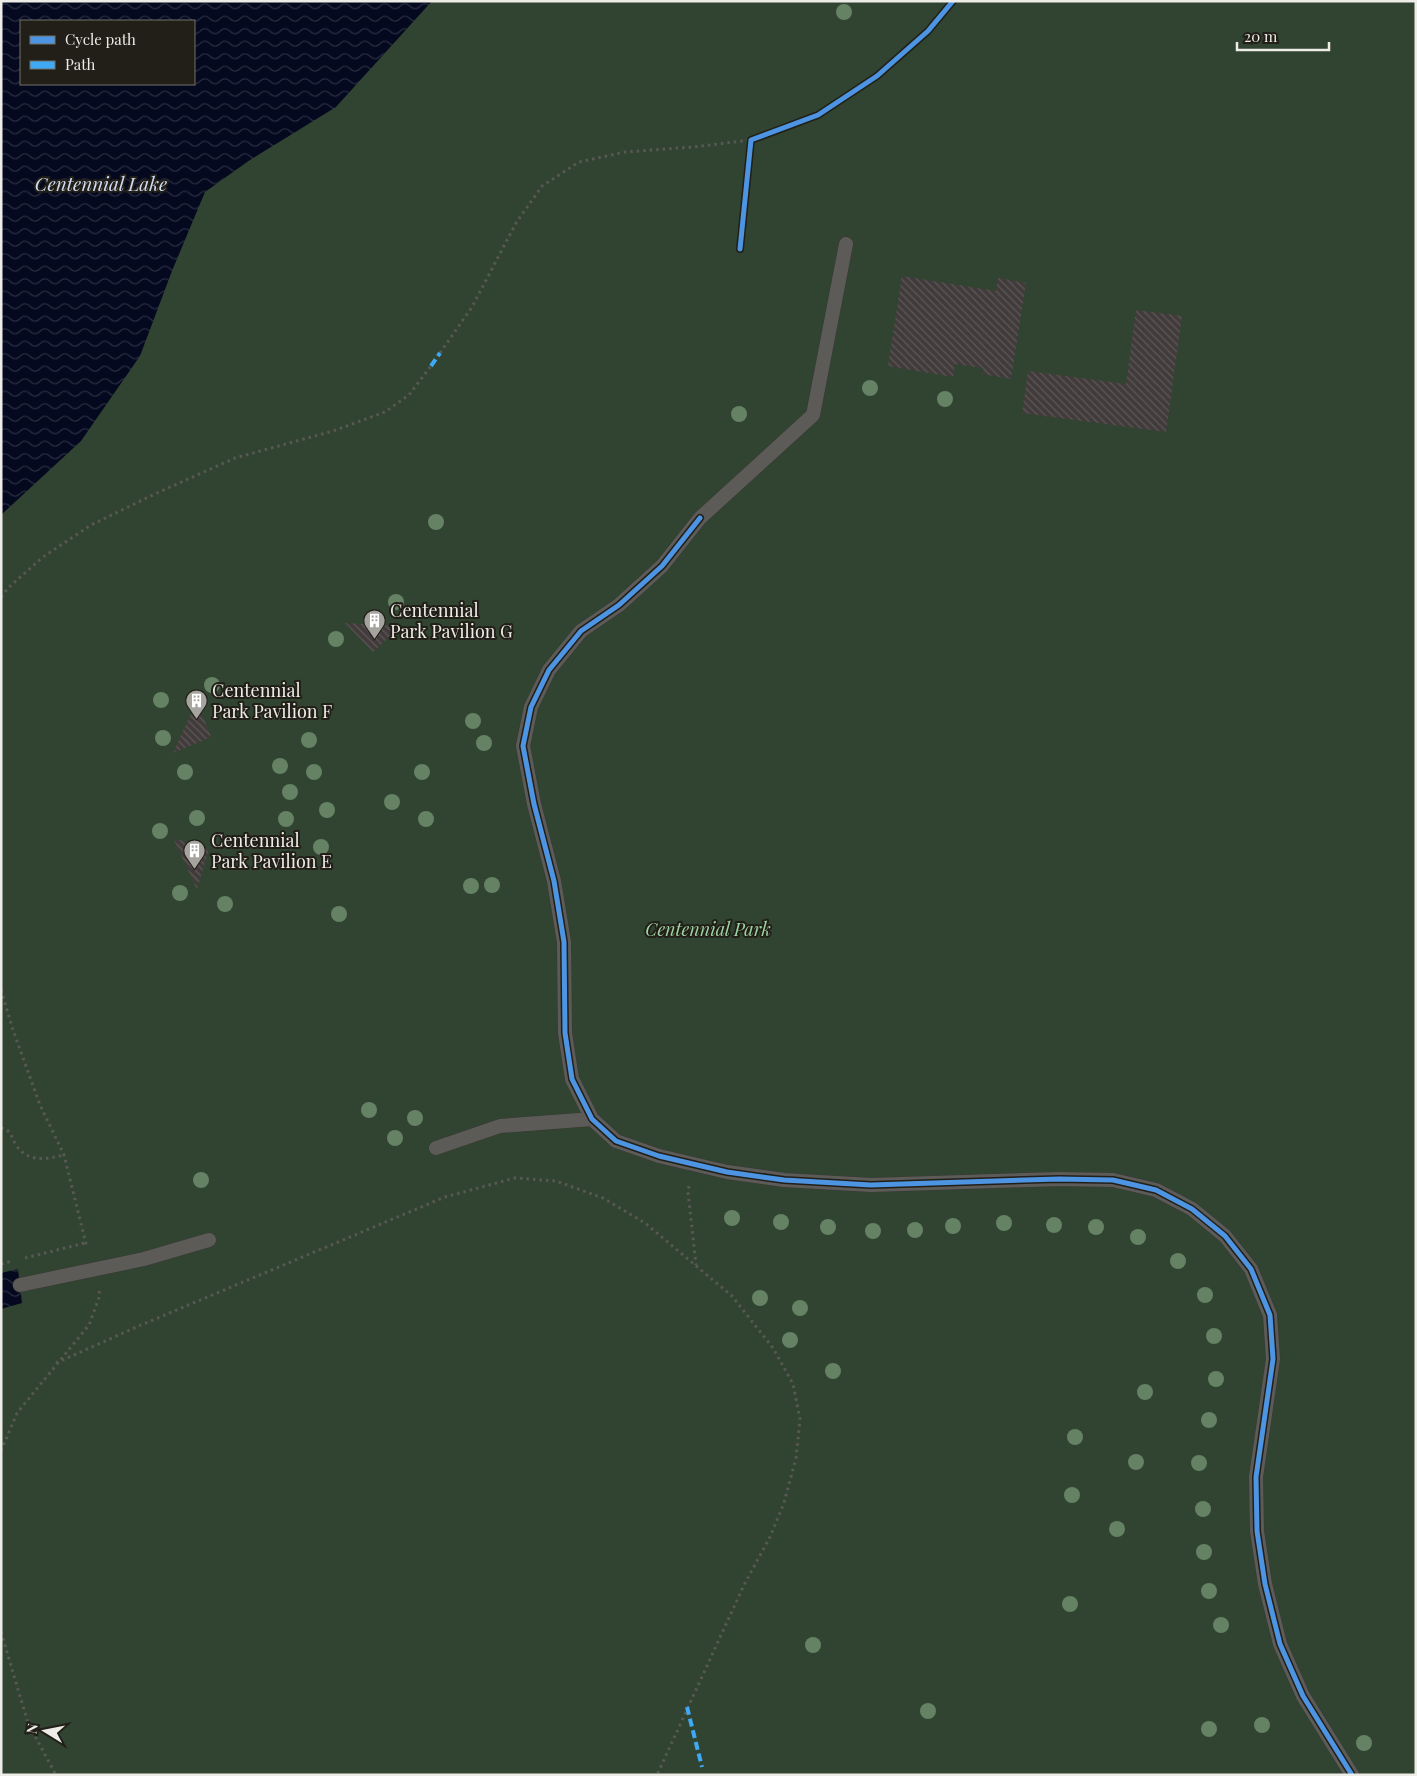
<svg xmlns="http://www.w3.org/2000/svg" width="1417" height="1776" viewBox="0 0 1417 1776" font-family="'Playfair Display',serif">
<defs>
<pattern id="water-waves" width="16" height="10" patternUnits="userSpaceOnUse" patternTransform="scale(1.25)"><rect width="16" height="10" fill="#040920"/><path d="M0 5q4-4 8 0t8 0" fill="none" stroke="#292d40"/></pattern>
<pattern id="building-back-hatch" width="6" height="6" patternUnits="userSpaceOnUse" patternTransform="scale(1.25)"><rect width="6" height="6" fill="#413b3b"/><path d="M-1 5l2 2M0 0l6 6M5-1l2 2" fill="none" stroke="#5d5857"/></pattern>
</defs>
<rect width="100%" height="100%" fill="#1f1e19"/>
<path fill="#314431" fill-rule="evenodd" d="M1,1h1415v1774h-1415zM21,21h173v63h-173z"/>
<g fill="url(#water-waves)" fill-rule="evenodd">
<path d="M1,1h431l-96,106 -86,53 -45,32 -33,79 -32,85 -59,85 -80,74zM21,21h173v63h-173z"/>
<polygon points="18,1269 22,1303 1,1309 1,1273"/>
</g>
<g fill="url(#building-back-hatch)">
<polygon points="902,276 996,291 998,278 1026,283 1011,379 982,374 983,368 955,364 953,377 888,366"/>
<polygon points="1136,310 1182,316 1166,432 1022,413 1028,371 1126,384"/>
<polygon points="345,623 401,626 373,652"/>
<polygon points="197,701 211,737 173,753"/>
<polygon points="173,838 209,849 197,889"/>
</g>
<g fill="none" stroke-linecap="round" stroke-linejoin="round">
<defs>
<g id="service">
<polyline points="846,244 813,415 700,518 662,566 619,605 581,631 549,670 531,707 523,746 534,804 554,881 564,942 565,1033 572,1079 592,1119 616,1141 659,1156 727,1172 784,1180 871,1185 1059,1179 1113,1180 1156,1190 1192,1209 1225,1236 1251,1269 1270,1315 1273,1359 1256,1477 1257,1531 1265,1584 1280,1644 1303,1696 1352,1775"/>
<polyline points="436,1148 500,1126 592,1119"/>
<polyline points="20,1285 144,1259 209,1240"/>
</g>
</defs>
<use href="#service" stroke="#3a3936" stroke-width="15"/>
<g stroke="#585854" stroke-width="3" stroke-dasharray="2.5 4" stroke-linecap="butt">
<polyline points="440,353 472,307 516,223 542,186 579,162 625,152 693,147 751,140 740,249"/>
<polyline points="1,597 8,588 43,557 91,525 157,493 235,458 333,431 385,412 409,395 431,366"/>
<polyline points="1,990 13,1030 40,1105 64,1155 87,1248"/>
<path d="M1,1128c11,2 10,9 15,17 12,18 30,14 48,10"/>
<polyline points="689,1186 688,1192 696,1265"/>
<polyline points="25,1258 85,1243"/>
<polyline points="1,1264 12,1261"/>
<polyline points="56,1363 141,1325 445,1197 515,1178 556,1181 603,1198 645,1223 732,1296 773,1348 793,1384 800,1419 796,1458 784,1503 770,1537 744,1585 657,1775"/>
<polyline points="1,1451 17,1413 89,1325 100,1295 99,1291"/>
<polyline points="1,1632 28,1723 56,1775"/>
</g>
<use href="#service" stroke="#5c5b58" stroke-width="14"/>
<g stroke="#3fa9f5" stroke-width="4" stroke-dasharray="8 4" stroke-linecap="butt">
<polyline points="431,366 440,353"/>
<polyline points="687,1707 702,1767"/>
</g>
<defs>
<g id="cycleway">
<polyline points="740,249 751,140 818,115 877,76 928,31 953,1"/>
<polyline points="700,518 662,566 619,605 581,631 549,670 531,707 523,746 534,804 554,881 564,942 565,1033 572,1079 592,1119 616,1141 659,1156 727,1172 784,1180 871,1185 1059,1179 1113,1180 1156,1190 1192,1209 1225,1236 1251,1269 1270,1315 1273,1359 1256,1477 1257,1531 1265,1584 1280,1644 1303,1696 1352,1775"/>
</g>
</defs>
<use href="#cycleway" stroke="#211f17" stroke-width="8"/>
<use href="#cycleway" stroke="#4d94e3" stroke-width="5"/>
</g>
<g fill="#658264">
<circle cx="844" cy="12" r="8"/>
<circle cx="870" cy="388" r="8"/>
<circle cx="945" cy="399" r="8"/>
<circle cx="739" cy="414" r="8"/>
<circle cx="436" cy="522" r="8"/>
<circle cx="396" cy="602" r="8"/>
<circle cx="336" cy="639" r="8"/>
<circle cx="212" cy="685" r="8"/>
<circle cx="161" cy="700" r="8"/>
<circle cx="473" cy="721" r="8"/>
<circle cx="163" cy="738" r="8"/>
<circle cx="309" cy="740" r="8"/>
<circle cx="484" cy="743" r="8"/>
<circle cx="280" cy="766" r="8"/>
<circle cx="185" cy="772" r="8"/>
<circle cx="314" cy="772" r="8"/>
<circle cx="422" cy="772" r="8"/>
<circle cx="290" cy="792" r="8"/>
<circle cx="392" cy="802" r="8"/>
<circle cx="327" cy="810" r="8"/>
<circle cx="197" cy="818" r="8"/>
<circle cx="286" cy="819" r="8"/>
<circle cx="426" cy="819" r="8"/>
<circle cx="160" cy="831" r="8"/>
<circle cx="321" cy="847" r="8"/>
<circle cx="492" cy="885" r="8"/>
<circle cx="471" cy="886" r="8"/>
<circle cx="180" cy="893" r="8"/>
<circle cx="225" cy="904" r="8"/>
<circle cx="339" cy="914" r="8"/>
<circle cx="369" cy="1110" r="8"/>
<circle cx="415" cy="1118" r="8"/>
<circle cx="395" cy="1138" r="8"/>
<circle cx="201" cy="1180" r="8"/>
<circle cx="732" cy="1218" r="8"/>
<circle cx="781" cy="1222" r="8"/>
<circle cx="1004" cy="1223" r="8"/>
<circle cx="1054" cy="1225" r="8"/>
<circle cx="953" cy="1226" r="8"/>
<circle cx="828" cy="1227" r="8"/>
<circle cx="1096" cy="1227" r="8"/>
<circle cx="915" cy="1230" r="8"/>
<circle cx="873" cy="1231" r="8"/>
<circle cx="1138" cy="1237" r="8"/>
<circle cx="1178" cy="1261" r="8"/>
<circle cx="1205" cy="1295" r="8"/>
<circle cx="760" cy="1298" r="8"/>
<circle cx="800" cy="1308" r="8"/>
<circle cx="1214" cy="1336" r="8"/>
<circle cx="790" cy="1340" r="8"/>
<circle cx="833" cy="1371" r="8"/>
<circle cx="1216" cy="1379" r="8"/>
<circle cx="1145" cy="1392" r="8"/>
<circle cx="1209" cy="1420" r="8"/>
<circle cx="1075" cy="1437" r="8"/>
<circle cx="1136" cy="1462" r="8"/>
<circle cx="1199" cy="1463" r="8"/>
<circle cx="1072" cy="1495" r="8"/>
<circle cx="1203" cy="1509" r="8"/>
<circle cx="1117" cy="1529" r="8"/>
<circle cx="1204" cy="1552" r="8"/>
<circle cx="1209" cy="1591" r="8"/>
<circle cx="1070" cy="1604" r="8"/>
<circle cx="1221" cy="1625" r="8"/>
<circle cx="813" cy="1645" r="8"/>
<circle cx="928" cy="1711" r="8"/>
<circle cx="1262" cy="1725" r="8"/>
<circle cx="1209" cy="1729" r="8"/>
<circle cx="1364" cy="1743" r="8"/>
</g>
<defs>
<symbol id="building-pin" viewBox="-11 -11 22 30"><path d="M0 17L-7.5 6A9.5 9.5 0 1 1 7.5 6Z" fill="#a6a49f" stroke="#211f17"/><path d="M-4-6H4V6H1V3H-1V6H-4ZM-2.5-4.3h1.7v1.8h-1.7ZM.8-4.3h1.7v1.8H.8ZM-2.5-1h1.7V.8h-1.7ZM.8-1h1.7V.8H.8Z" fill="#fff"/></symbol>
</defs>
<g fill-rule="evenodd">
<use href="#building-pin" x="362" y="608" width="25" height="34"/>
<use href="#building-pin" x="184" y="688" width="25" height="34"/>
<use href="#building-pin" x="182" y="838" width="25" height="34"/>
</g>
<g text-anchor="middle" dominant-baseline="central" stroke-width="4" stroke-linejoin="round" paint-order="stroke">
<g font-size="18" fill="#eeece7" stroke="#211f17" text-anchor="start">
<text x="390" y="610">Centennial<tspan x="390" dy="21">Park Pavilion G</tspan></text>
<text x="212" y="690">Centennial<tspan x="212" dy="21">Park Pavilion F</tspan></text>
<text x="211" y="840">Centennial<tspan x="211" dy="21">Park Pavilion E</tspan></text>
</g>
<g font-size="18" font-style="italic" fill="#9fd3a2" stroke="#211f17">
<text x="708" y="929">Centennial Park</text>
</g>
<g font-size="19" font-style="italic" fill="#d0dcf3" stroke="#211f17">
<text x="101" y="183">Centennial Lake</text>
</g>
</g>
<rect width="1417" height="1776" fill="none" stroke="#eeece7" stroke-width="5"/>
<rect x="20" y="20" width="175" height="65" fill="#211f17" stroke="#73716a"/>
<rect x="30" y="36" width="25" height="8" fill="#4d94e3" stroke="#73716a"/>
<text x="65" y="45" font-size="15" fill="#eeece7">Cycle path</text>
<rect x="30" y="61" width="25" height="8" fill="#3fa9f5" stroke="#73716a"/>
<text x="65" y="70" font-size="15" fill="#eeece7">Path</text>
<g transform="translate(45 1731) rotate(280)" stroke="#211f17" stroke-width="4" paint-order="stroke">
<path d="M0-4L9 19L0 12L-9 19Z" fill="#eeece7"/>
<text y="-8" font-size="14" font-weight="bold" text-anchor="middle" fill="#eeece7">N</text>
</g>
<path d="M1237 42v8h92v-8" fill="none" stroke="#eeece7" stroke-width="2.5"/>
<text x="1244" y="42" font-size="15" fill="#eeece7" stroke="#211f17" stroke-width="4" paint-order="stroke">20 m</text>
</svg>
